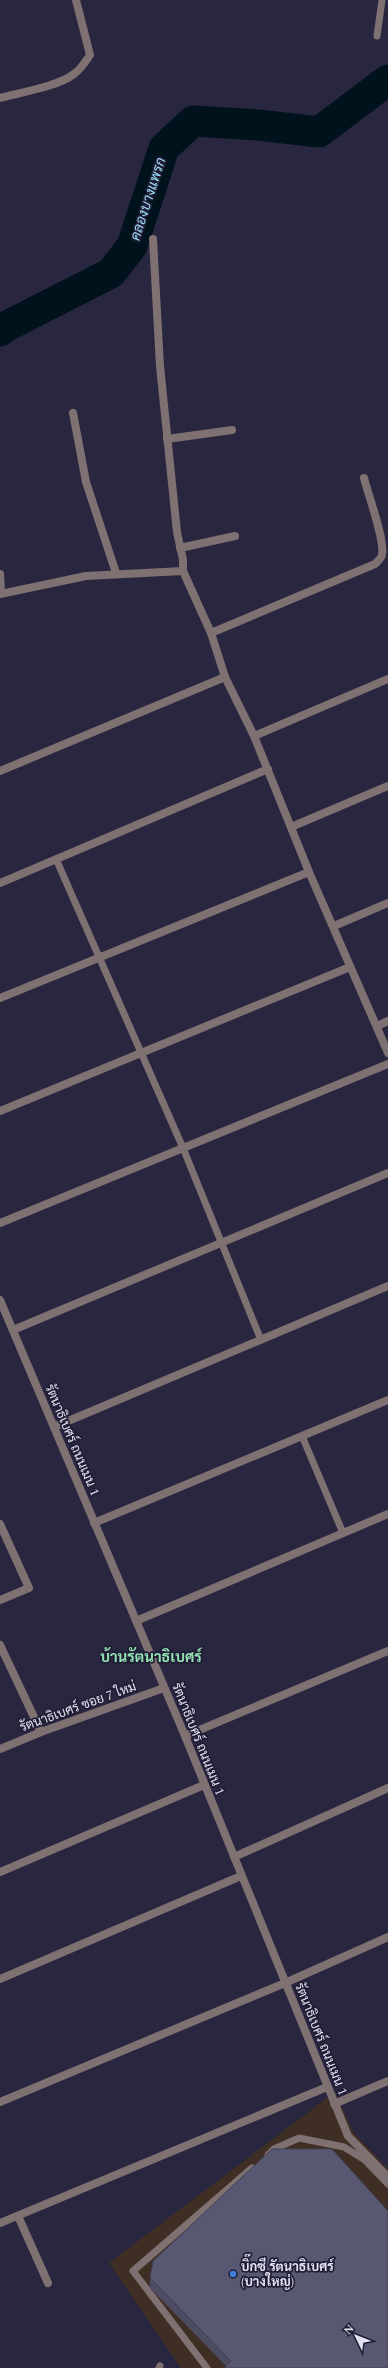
<svg xmlns="http://www.w3.org/2000/svg" width="388" height="2368" viewBox="0 0 388 2368" font-family="Spectral,Sarabun,serif">
<rect width="100%" height="100%" fill="#292740"/>
<polygon fill="#3f2e24" points="335,2092 354,2133 388,2169 388,2368 181,2368 109,2263"/>
<g fill="none" stroke-linecap="round" stroke-linejoin="round">
<polyline stroke="#00121b" stroke-width="31" points="0,331 5,327 111,273 132,246 164,148 193,121 258,125 319,132 388,80"/>
<g stroke="#7f7071" stroke-width="7">
<polyline points="377,36 382,0"/>
<polyline points="56,859 183,1148 261,1340"/>
<polyline points="302,1436 343,1533"/>
<polyline points="268,2155 274,2149 299,2138 344,2147 365,2160 388,2184"/>
<polyline points="159,2368 160,2366"/>
<polyline points="207,2368 133,2271 252,2168"/>
</g>
<g stroke="#7f7071" stroke-width="8">
<path d="M0,98c21,-6 57,-11 74,-24 7,-5 12,-13 16,-19l-14,-55"/>
<polyline points="153,239 160,366 177,532 183,560 183,571"/>
<polyline points="73,413 86,482 116,573"/>
<polyline points="167,439 232,430"/>
<polyline points="180,548 235,536"/>
<polyline points="0,574 1,593"/>
<polyline points="0,594 86,576 183,571 211,633 225,677 254,736 309,872 388,1053"/>
<path d="M211,633l164,-69c3,-3 7,-6 7,-10 3,-14 -14,-60 -18,-76"/>
<polyline points="254,736 388,679"/>
<polyline points="0,771 225,677"/>
<polyline points="291,827 388,786"/>
<polyline points="0,883 268,769"/>
<polyline points="334,926 388,903"/>
<polyline points="0,998 309,872"/>
<polyline points="377,1026 388,1021"/>
<polyline points="0,1111 350,967"/>
<polyline points="0,1223 388,1064"/>
<polyline points="0,1300 185,1736 348,2136 388,2177"/>
<polyline points="13,1330 388,1173"/>
<polyline points="54,1427 388,1286"/>
<polyline points="94,1523 388,1400"/>
<polyline points="0,1524 29,1588 0,1600"/>
<polyline points="136,1621 388,1514"/>
<polyline points="0,1645 41,1732"/>
<polyline points="185,1736 388,1651"/>
<polyline points="0,1749 41,1732 164,1688"/>
<polyline points="234,1857 388,1788"/>
<polyline points="0,1872 204,1785"/>
<polyline points="0,1979 241,1876"/>
<polyline points="0,2102 285,1983 388,1937"/>
<polyline points="334,2104 388,2081"/>
<polyline points="18,2216 48,2283"/>
<polyline points="0,2223 327,2087"/>
</g>
</g>
<polygon fill="#4d4c63" points="388,2211 226,2366 150,2288 150,2278"/>
<polygon fill="#595873" stroke="#3e3e50" points="272,2149 332,2149 388,2211 388,2368 224,2368 231,2361 150,2278 153,2261"/>
<circle fill="#3f7fe0" stroke="#201e35" stroke-width="1.5" cx="233" cy="2274" r="4"/>
<g text-anchor="middle" dominant-baseline="central" stroke-width="3.5" stroke-linejoin="round" paint-order="stroke">
<g font-size="13" fill="#e1e1f1" stroke="#201e35">
<text transform="translate(72 1440) rotate(67)">รัตนาธิเบศร์ ถนนเมน 1</text>
<text transform="translate(78 1707) rotate(-20)">รัตนาธิเบศร์ ซอย 7 ใหม่</text>
<text transform="translate(198 1739) rotate(68)">รัตนาธิเบศร์ ถนนเมน 1</text>
<text transform="translate(321 2039) rotate(68)">รัตนาธิเบศร์ ถนนเมน 1</text>
</g>
<g font-size="13" font-weight="bold" fill="#e1e1f1" stroke="#201e35" text-anchor="start">
<text x="241" y="2267">บิ๊กซี รัตนาธิเบศร์<tspan x="241" dy="15">(บางใหญ่)</tspan></text>
</g>
<g font-size="14" font-style="italic" fill="#9cdcf7" stroke="#201e35">
<text transform="translate(148 199) rotate(-72)">คลองบางแพรก</text>
</g>
<g font-size="15" font-weight="bold" fill="#93e0b3" stroke="#201e35">
<text x="151" y="1657">บ้านรัตนาธิเบศร์</text>
</g>
</g>
<g transform="translate(356 2336) rotate(313)" stroke="#201e35" stroke-width="3" paint-order="stroke">
<path d="M0-3L7 15L0 10L-7 15Z" fill="#e1e1f1"/>
<text y="-6" font-size="11" font-weight="bold" text-anchor="middle" fill="#e1e1f1">N</text>
</g>
</svg>
